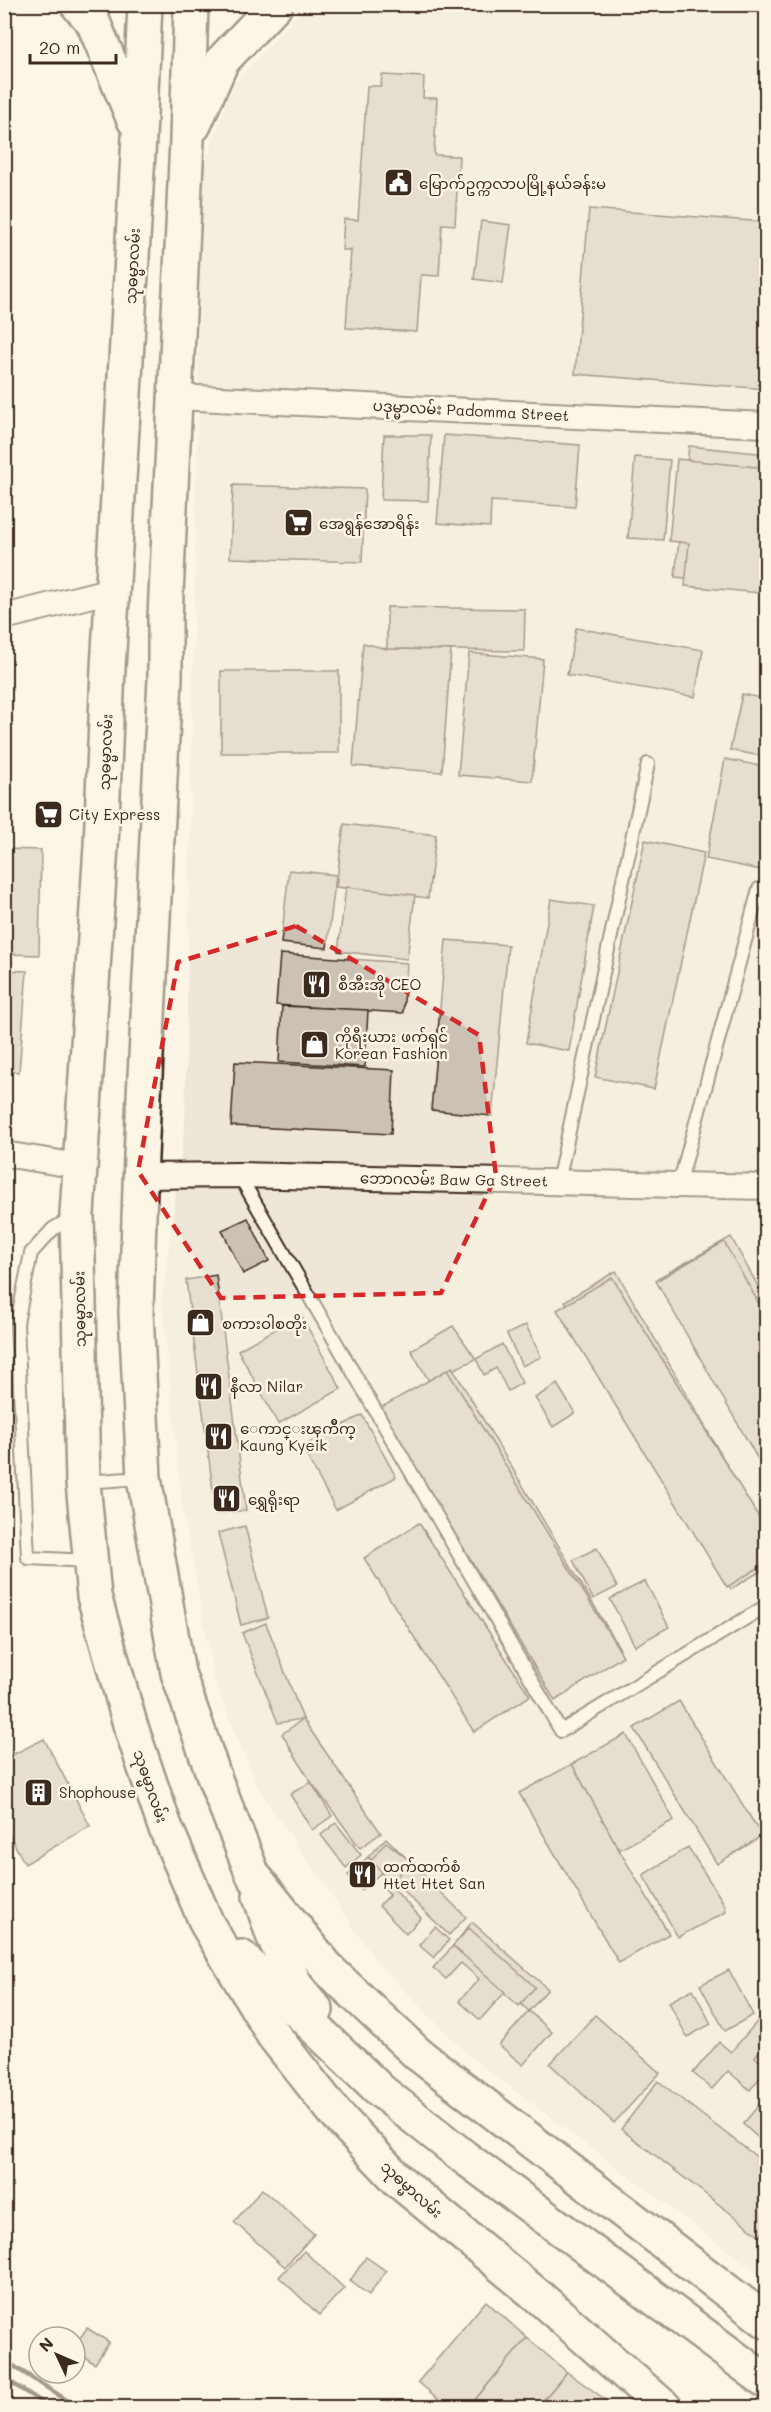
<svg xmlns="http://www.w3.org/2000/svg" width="771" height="2412" viewBox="0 0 771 2412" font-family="Mali,'Noto Sans Myanmar',sans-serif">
<rect width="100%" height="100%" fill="#fcf5e5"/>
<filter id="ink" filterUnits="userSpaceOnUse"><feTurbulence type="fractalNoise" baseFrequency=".0167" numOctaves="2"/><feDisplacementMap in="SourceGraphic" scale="12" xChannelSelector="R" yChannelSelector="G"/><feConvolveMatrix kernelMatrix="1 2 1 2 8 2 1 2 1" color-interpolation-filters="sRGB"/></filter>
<g filter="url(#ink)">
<polygon fill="#eee6d6" points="312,5 766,5 766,2279 469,2056 378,1963 257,1786 215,1683 182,1504 162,1300 185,1124 202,172 233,85 302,10"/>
<g fill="#ccc2b3" stroke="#3b2a1e" stroke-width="1.5">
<rect x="4" y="69" width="2" height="50"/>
<polygon points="382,75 424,77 423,98 437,98 434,155 459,156 455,225 442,224 439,276 421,275 417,332 346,328 351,250 342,250 344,219 358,220 367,86 381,86"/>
<polygon points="589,209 766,222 766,389 575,374"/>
<polygon points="481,221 511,225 503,283 474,279"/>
<polygon points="384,435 431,435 428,501 381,500"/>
<polygon points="444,435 580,445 575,507 491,501 490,527 437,523"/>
<polygon points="689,446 766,454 766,521 760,585 675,577"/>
<polygon points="635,457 670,460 663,540 628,538"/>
<polygon points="677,459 766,468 766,530 760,593 685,586 689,543 669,541"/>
<polygon points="233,485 365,489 362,562 230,558"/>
<polygon points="387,607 525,609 524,651 387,649"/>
<polygon points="576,628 703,650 695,697 567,675"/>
<polygon points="363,643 387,649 451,650 442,772 353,766"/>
<polygon points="469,653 543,659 532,781 458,775"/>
<rect x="221" y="671" width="118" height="82"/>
<polygon points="742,694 766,699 766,757 730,750"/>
<polygon points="725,759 766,767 766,871 706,859"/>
<polygon points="344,824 436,835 428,898 336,887"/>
<polygon points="645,840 704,853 654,1089 595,1077"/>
<polygon points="4,849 41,850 39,955 4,954"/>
<polygon points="289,870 336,875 327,948 281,943"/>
<polygon points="346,887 415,895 407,959 338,951"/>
<polygon points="551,899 594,906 569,1051 526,1043"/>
<polygon points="446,940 508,945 492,1116 431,1110"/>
<polygon points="280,954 407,963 403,1013 276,1005"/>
<polygon points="4,970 27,971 19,1072 4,1071"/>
<polygon points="282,1006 368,1010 365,1067 279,1062"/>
<polygon points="235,1062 394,1070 391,1134 231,1126"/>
<polygon points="4,1182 7,1182 8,1207 4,1207"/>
<polygon points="248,1218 269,1261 243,1274 222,1230"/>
<polygon points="731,1237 766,1301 766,1474 658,1278"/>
<polygon points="724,1242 766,1316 766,1473 656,1281"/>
<polygon points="616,1271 766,1533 766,1568 731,1589 565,1301"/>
<polygon points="216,1275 246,1510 216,1514 186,1280"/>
<polygon points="612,1277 766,1529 766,1563 727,1587 557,1310"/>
<polygon points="301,1315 341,1389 278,1424 238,1350"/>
<polygon points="526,1325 541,1357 522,1366 507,1334"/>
<polygon points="453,1326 476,1359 429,1381 411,1350"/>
<polygon points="502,1344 522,1383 508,1391 496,1368 484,1375 476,1359"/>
<polygon points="452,1367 620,1649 554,1689 385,1407"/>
<polygon points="447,1370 623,1656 555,1701 380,1408"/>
<polygon points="557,1384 575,1413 553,1427 535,1398"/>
<polygon points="362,1415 396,1477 336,1510 302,1447"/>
<polygon points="419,1523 530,1696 474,1732 364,1558"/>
<polygon points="245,1526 268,1618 241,1625 218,1533"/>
<polygon points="597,1548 617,1587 593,1599 573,1560"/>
<polygon points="645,1581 669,1627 635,1646 610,1599"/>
<polygon points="266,1623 303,1719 278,1723 242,1633"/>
<polygon points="679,1701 762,1836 717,1864 634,1728"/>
<polygon points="303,1719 381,1833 360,1848 311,1782 282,1734"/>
<polygon points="626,1734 674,1820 619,1850 572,1764"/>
<polygon points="44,1739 90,1826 25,1864 4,1825 4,1759"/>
<polygon points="572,1764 619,1850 669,1934 619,1963 519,1793"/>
<polygon points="311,1782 332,1816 312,1830 290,1794"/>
<polygon points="336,1823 361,1855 346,1868 321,1835"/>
<polygon points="386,1838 466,1917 449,1935 368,1857"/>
<polygon points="386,1842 410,1861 392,1882 369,1863"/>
<polygon points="688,1847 725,1905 726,1912 678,1937 643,1875"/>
<polygon points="368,1857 382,1872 361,1890 348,1875"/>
<polygon points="387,1882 421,1918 406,1934 379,1906 390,1895 382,1887"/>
<polygon points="472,1922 548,1989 529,2011 453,1946"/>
<polygon points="435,1927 449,1940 434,1958 419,1945"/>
<polygon points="469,1928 535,1987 519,2006 452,1947"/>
<polygon points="453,1946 505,1992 480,2020 459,2001 479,1979 461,1963 446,1979 433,1968"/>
<polygon points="729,1970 753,2015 725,2031 700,1985"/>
<polygon points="693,1989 711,2024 687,2037 669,2002"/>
<polygon points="529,2011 552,2032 523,2065 499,2045"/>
<polygon points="766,2011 766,2043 755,2057 766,2067 766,2070 750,2090 728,2071 712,2089 693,2073 719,2042 731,2052"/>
<polygon points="595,2015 660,2073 614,2123 550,2064"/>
<polygon points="658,2081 766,2164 766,2228 760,2236 621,2129"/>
<polygon points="766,2086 766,2145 743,2124 765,2098 760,2093"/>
<polygon points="262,2189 314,2234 285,2267 234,2222"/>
<polygon points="304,2251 344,2288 319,2315 279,2277"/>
<polygon points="366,2257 386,2271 369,2295 350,2281"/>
<polygon points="486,2301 527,2338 468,2408 449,2408 418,2382"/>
<polygon points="87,2328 109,2342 95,2364 75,2351 75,2345"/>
<polygon points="527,2338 567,2372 537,2408 468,2408"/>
<polygon points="567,2372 613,2405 610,2408 537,2408"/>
</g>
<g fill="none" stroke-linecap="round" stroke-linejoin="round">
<defs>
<g id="lane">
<polyline points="239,1175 561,1731 766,1606"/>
<polyline points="558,1182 648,764"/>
<polyline points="679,1185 759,889"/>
<polyline points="75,1216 53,1229 31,1253 17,1323 28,1558 90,1561"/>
<polyline points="84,1482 142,1478"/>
</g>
<g id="street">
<polyline points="176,397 766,425"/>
<polyline points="4,617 112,590"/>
<polyline points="4,1154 79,1166"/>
<polyline points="142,1176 239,1175 766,1187"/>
</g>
<g id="primary">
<polyline points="77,4 93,22 134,120"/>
<polyline points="145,4 139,137 108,668 101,846 77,1214 83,1483 94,1596 130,1724 164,1824 207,1924 274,2036 335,2113 400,2182 538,2296 665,2408"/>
<polyline points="191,4 187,140 165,617 165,679 141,1156 136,1312 144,1478 178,1673 216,1782 253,1875 330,1971 418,2054 766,2321"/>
<polyline points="194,125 222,61 276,4"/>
<polyline points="260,1896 273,1935 296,1986 316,2010"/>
<polyline points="241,1957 381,2091 464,2157 766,2381"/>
</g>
</defs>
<use href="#lane" stroke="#3b2a1e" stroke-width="16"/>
<use href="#street" stroke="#3b2a1e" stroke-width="28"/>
<use href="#primary" stroke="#3b2a1e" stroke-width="38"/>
<use href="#lane" stroke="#fcf5e5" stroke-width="12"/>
<use href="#street" stroke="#fcf5e5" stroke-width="24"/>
<use href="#primary" stroke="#fcf5e5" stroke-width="33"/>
<g stroke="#3b2a1e" stroke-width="4.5">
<polyline points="4,2360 79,2408"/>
<polyline points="4,2378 51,2408"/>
</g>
</g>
</g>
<path d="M0 0H771V2412H0ZM296,926l183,109 17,141 -55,117 -220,5 -83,-127 40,-209z" fill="#fcf5e5" fill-opacity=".55" fill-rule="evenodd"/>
<path fill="none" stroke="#d62828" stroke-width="4.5" stroke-dasharray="12 8" stroke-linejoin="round" d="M296,926l183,109 17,141 -55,117 -220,5 -83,-127 40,-209z"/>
<defs>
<symbol id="civic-square" viewBox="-11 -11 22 22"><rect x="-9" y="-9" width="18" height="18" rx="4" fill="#3b2a1e" stroke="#fcf5e5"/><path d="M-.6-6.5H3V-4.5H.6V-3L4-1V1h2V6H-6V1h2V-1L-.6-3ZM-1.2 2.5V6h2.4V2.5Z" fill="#fff"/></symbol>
<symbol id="supermarket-square" viewBox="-11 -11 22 22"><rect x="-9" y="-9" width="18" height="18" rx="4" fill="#3b2a1e" stroke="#fcf5e5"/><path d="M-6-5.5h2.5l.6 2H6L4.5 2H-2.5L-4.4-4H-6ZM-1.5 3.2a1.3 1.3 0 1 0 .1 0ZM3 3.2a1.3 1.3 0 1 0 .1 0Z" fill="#fff"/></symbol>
<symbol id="restaurant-square" viewBox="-11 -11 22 22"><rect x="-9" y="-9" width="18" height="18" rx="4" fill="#3b2a1e" stroke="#fcf5e5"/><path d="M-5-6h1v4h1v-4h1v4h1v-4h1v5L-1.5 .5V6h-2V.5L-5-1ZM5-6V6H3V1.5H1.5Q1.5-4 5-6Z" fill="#fff"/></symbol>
<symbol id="shop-square" viewBox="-11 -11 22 22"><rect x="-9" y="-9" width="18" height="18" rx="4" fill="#3b2a1e" stroke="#fcf5e5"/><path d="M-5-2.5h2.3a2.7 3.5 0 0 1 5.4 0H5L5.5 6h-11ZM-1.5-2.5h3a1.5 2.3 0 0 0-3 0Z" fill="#fff"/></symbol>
<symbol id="building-square" viewBox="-11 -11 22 22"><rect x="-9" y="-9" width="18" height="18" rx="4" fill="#3b2a1e" stroke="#fcf5e5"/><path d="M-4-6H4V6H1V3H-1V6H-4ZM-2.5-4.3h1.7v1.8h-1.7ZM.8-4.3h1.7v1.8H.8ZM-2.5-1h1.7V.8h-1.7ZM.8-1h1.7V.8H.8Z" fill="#fff"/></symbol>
</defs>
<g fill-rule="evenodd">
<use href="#civic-square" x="382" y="166" width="33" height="33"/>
<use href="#supermarket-square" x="282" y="506" width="33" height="33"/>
<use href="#supermarket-square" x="32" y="798" width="33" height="33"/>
<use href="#restaurant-square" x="300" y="968" width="33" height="33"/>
<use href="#shop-square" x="298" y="1028" width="33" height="33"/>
<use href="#shop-square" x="184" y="1306" width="33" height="33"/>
<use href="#restaurant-square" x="192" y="1370" width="33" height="33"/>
<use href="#restaurant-square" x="202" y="1420" width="33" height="33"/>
<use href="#restaurant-square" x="210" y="1482" width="33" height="33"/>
<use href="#building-square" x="22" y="1776" width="33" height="33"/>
<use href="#restaurant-square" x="346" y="1858" width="33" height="33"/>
</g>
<g text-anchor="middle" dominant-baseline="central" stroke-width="5" stroke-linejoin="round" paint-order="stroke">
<g font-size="15" fill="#3b2a1e" stroke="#fcf5e5" text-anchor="start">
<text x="419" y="183">မြောက်ဥက္ကလာပမြို့နယ်ခန်းမ</text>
<text x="319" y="523">အေရွန်အောရိန်း</text>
<text x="69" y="814">City Express</text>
<text x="338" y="984">စီအီးအို CEO</text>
<text x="335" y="1036">ကိုရီးယား ဖက်ရှင်<tspan x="335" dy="17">Korean Fashion</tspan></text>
<text x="222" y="1323">စကားဝါစတိုး</text>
<text x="230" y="1386">နီလာ Nilar</text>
<text x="240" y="1428">ေကာင္းၾကိဳက္<tspan x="240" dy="17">Kaung Kyeik</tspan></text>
<text x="248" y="1499">ရွှေရိုးရာ</text>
<text x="59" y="1792">Shophouse</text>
<text x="383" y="1866">ထက်ထက်စံ<tspan x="383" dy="17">Htet Htet San</tspan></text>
</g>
<g font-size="15" fill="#3b2a1e" stroke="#fcf5e5">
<text transform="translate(132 266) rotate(-87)">သုဓမ္မာလမ်း</text>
<text transform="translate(471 410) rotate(3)">ပဒုမ္မာလမ်း Padomma Street</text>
<text transform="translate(105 752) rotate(-88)">သုဓမ္မာလမ်း</text>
<text transform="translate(454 1179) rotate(1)">ဘောဂလမ်း Baw Ga Street</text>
<text transform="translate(79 1309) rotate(-91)">သုဓမ္မာလမ်း</text>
<text transform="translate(151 1786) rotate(71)">သုဓမ္မာလမ်း</text>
<text transform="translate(412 2189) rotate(42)">သုဓမ္မာလမ်း</text>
</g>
</g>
<rect width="771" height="2412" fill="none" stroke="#fcf5e5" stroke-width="24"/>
<rect x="12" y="12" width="747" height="2388" fill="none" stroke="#3b2a1e" stroke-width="2" filter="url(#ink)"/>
<g transform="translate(57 2355) rotate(314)"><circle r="28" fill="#fcf5e5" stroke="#afa495" stroke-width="1.5"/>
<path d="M0-4.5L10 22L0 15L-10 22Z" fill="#3b2a1e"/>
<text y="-9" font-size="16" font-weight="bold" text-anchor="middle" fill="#3b2a1e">N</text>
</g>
<path d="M30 54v9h86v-9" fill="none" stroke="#3b2a1e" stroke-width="3"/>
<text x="39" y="54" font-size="18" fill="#3b2a1e" stroke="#fcf5e5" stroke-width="4.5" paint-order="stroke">20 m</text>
</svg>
